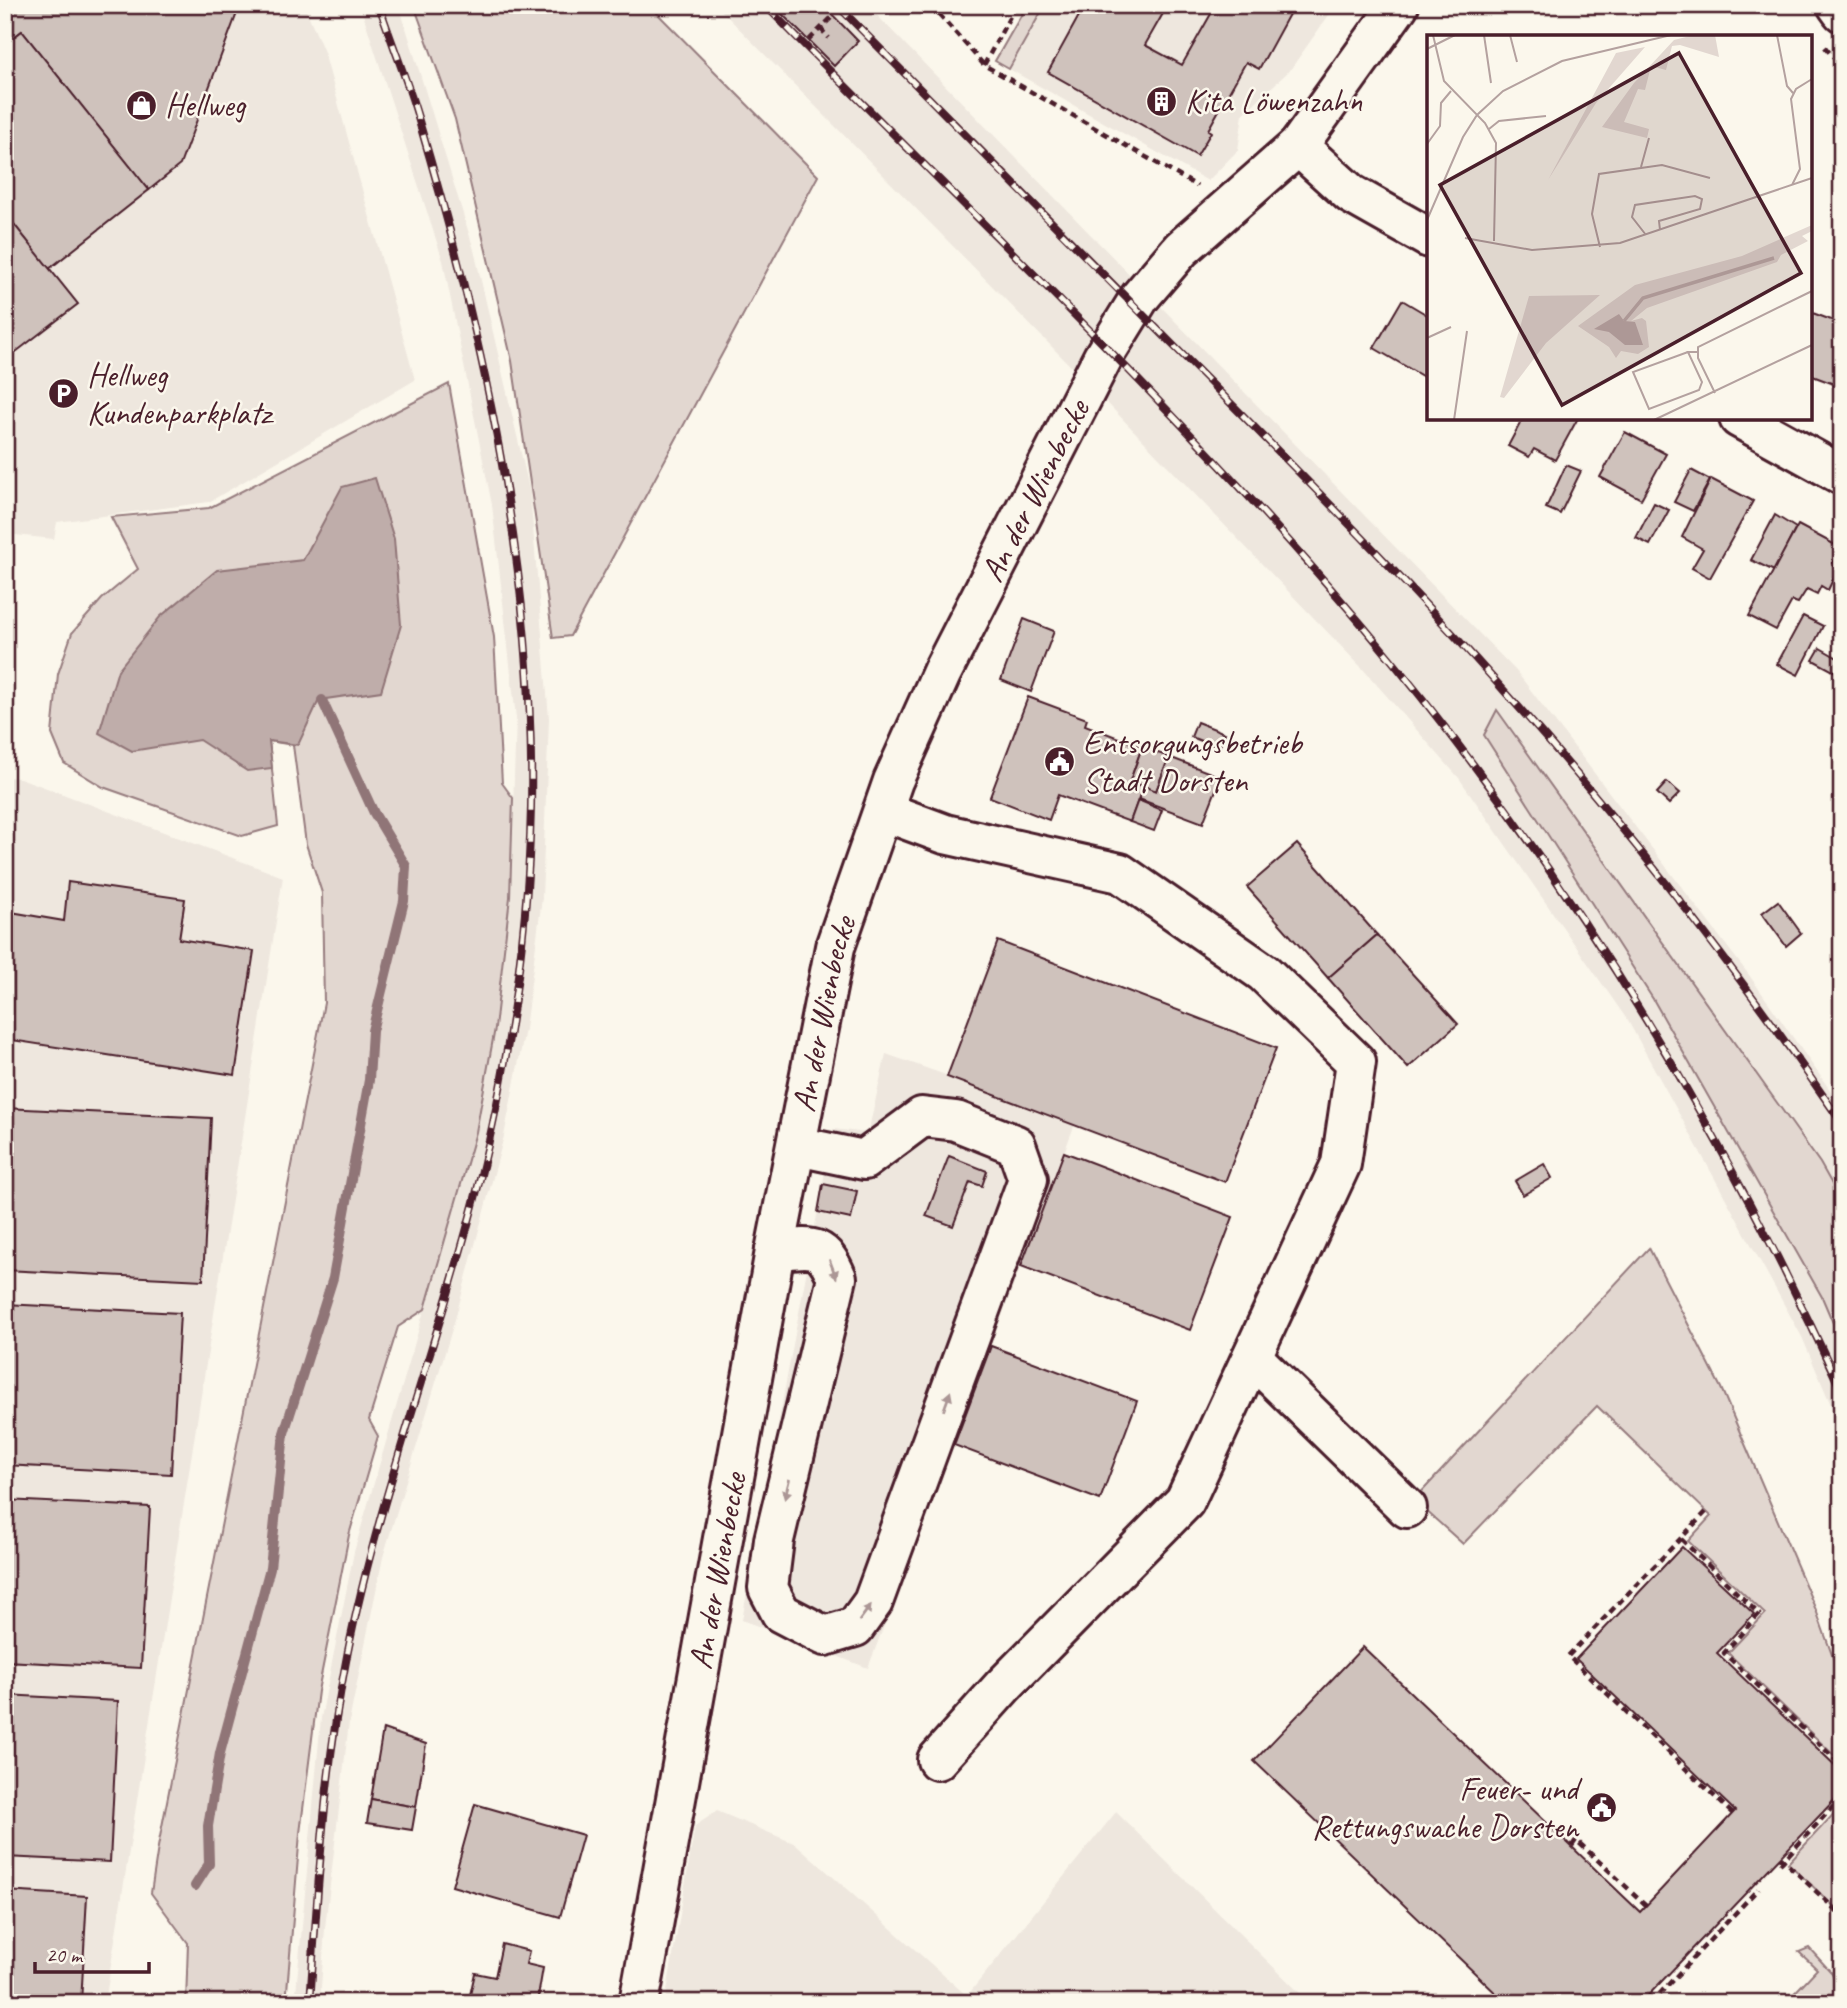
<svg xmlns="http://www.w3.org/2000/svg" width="1847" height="2008" viewBox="0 0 1847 2008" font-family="Caveat,sans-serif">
<rect width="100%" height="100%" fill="#fbf7ec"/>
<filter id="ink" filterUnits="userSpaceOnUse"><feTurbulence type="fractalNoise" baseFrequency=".0143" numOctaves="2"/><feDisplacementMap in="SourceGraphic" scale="14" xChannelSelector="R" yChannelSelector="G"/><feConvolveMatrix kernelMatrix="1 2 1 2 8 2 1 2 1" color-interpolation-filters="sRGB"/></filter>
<g filter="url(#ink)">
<g fill="#eee7de">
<polygon points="5,5 304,5 324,52 415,380 209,502 57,522 54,539 5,534"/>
<polygon points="360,5 399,5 474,250 530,492 549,718 542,898 525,1029 504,1136 456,1316 383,1557 349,1722 325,1928 320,2003 295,2003 321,1718 354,1552 476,1132 495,1028 510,897 516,718 492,505 443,261"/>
<polygon points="716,5 867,5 1516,671 1749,975 1842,1107 1842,1202 1820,1163 1497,710 1484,735 1653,999 1822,1297 1842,1344 1842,1431 1802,1337 1628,1021 1459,778 1362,668 1112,408"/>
<polygon points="1045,5 1336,5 1290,70 1243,114 1238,150 1208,181 1009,69"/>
<polygon points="5,777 20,778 283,877 105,2003 5,2003"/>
<polygon points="886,1054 1076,1121 868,1668 742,1620 833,1129 868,1133"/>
<polygon points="717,1811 796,1844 967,1996 1116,1812 1310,2003 665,2003 695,1826"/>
</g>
<g fill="#e2d7d0" stroke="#967b7e" stroke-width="2">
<polygon points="414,5 649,5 818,176 570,636 553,638 512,361 455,119"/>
<polygon points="1027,5 1045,5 1009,69 995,61"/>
<polygon points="449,384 494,637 502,783 513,798 510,897 495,1028 476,1132 425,1309 398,1327 369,1420 378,1436 349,1535 318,1691 300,1833 286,2003 186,2003 188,1943 151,1893 158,1847 324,1003 322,893 306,844 293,745 269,741 278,826 242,836 103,787 64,763 52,734 58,674 72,633 102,599 138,569 111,517 209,508"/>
<polygon points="1497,710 1820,1163 1842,1202 1842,1344 1822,1297 1653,999 1484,735"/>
<polygon points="1649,1248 1721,1388 1816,1610 1842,1683 1842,1763 1728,1653 1765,1614 1688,1541 1711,1516 1597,1406 1463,1544 1414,1500"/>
<polygon points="1842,1805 1842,1914 1788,1863"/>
<polygon points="1809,1948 1832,1973 1842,1997 1839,2003 1817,2003 1809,1996 1803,2003 1785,2003 1817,1969 1799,1952"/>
</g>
<polygon fill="#bfadaa" stroke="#907477" stroke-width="2" points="375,478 394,539 401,625 381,691 319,700 298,745 269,741 272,768 247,771 199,740 132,751 99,733 118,670 160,617 217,570 303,560 342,487"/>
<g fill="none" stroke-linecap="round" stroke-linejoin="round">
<polyline stroke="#907477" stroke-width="10" points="195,1886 209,1864 208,1826 220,1753 270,1568 284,1433 333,1278 369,1080 372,1031 404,901 406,866 374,813 322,700"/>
</g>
<g fill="#cfc2bc" stroke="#4a1f2b" stroke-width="2">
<polygon points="5,5 240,5 180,165 149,190 22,31 5,44"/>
<polygon points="773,5 823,5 858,41 834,66"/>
<polygon points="1085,5 1157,5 1165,10 1145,45 1182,65 1216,5 1294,5 1259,69 1246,62 1208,130 1211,132 1197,156 1048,72"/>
<polygon points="22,31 149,190 49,269 5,213 5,44"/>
<polygon points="5,213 78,304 12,355 5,347"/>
<polygon points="1402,300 1429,316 1429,380 1374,348"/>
<polygon points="1810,312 1842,324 1842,387 1810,375"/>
<polygon points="1523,418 1578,418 1555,460 1534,449 1529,457 1508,446"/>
<polygon points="1625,432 1666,454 1641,499 1600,477"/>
<polygon points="1566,465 1581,471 1560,514 1546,508"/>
<polygon points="1691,470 1710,480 1693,511 1674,502"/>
<polygon points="1711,479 1753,501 1710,578 1692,568 1703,549 1682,537"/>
<polygon points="1654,503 1669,510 1650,545 1636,538"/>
<polygon points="1775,515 1796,528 1774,571 1751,560"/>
<polygon points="1798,525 1841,548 1832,565 1838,569 1828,590 1821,586 1817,594 1807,589 1798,603 1792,601 1776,630 1749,616"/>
<polygon points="1803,616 1823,626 1798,675 1777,664"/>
<polygon points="1024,619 1054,631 1031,692 1001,680"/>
<polygon points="1820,648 1841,660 1835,672 1813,660"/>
<polygon points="1028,697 1087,719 1085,725 1142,747 1130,781 1143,786 1130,822 1058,795 1049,820 990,797"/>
<polygon points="1197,722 1225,733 1219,748 1191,737"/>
<polygon points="1142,747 1169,757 1156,791 1130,781"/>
<polygon points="1169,757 1221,777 1203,823 1139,799 1143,786 1156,791"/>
<polygon points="1667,782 1680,793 1669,804 1657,793"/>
<polygon points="1138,800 1162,810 1154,831 1130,822"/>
<polygon points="1297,844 1377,935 1328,978 1247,887"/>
<polygon points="68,882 185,899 179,939 254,951 235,1075 5,1039 5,911 64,921"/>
<polygon points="1778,901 1801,933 1786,946 1762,913"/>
<polygon points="1377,935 1458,1024 1408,1068 1328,978"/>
<polygon points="998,941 1276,1048 1225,1182 947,1077"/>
<polygon points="5,1108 211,1118 203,1280 5,1270"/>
<polygon points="1064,1152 1233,1217 1190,1330 1021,1266"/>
<polygon points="949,1156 987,1171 982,1186 970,1182 953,1226 926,1216"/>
<polygon points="1544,1164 1552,1178 1523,1195 1515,1181"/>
<polygon points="823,1184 857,1191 851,1219 818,1212"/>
<polygon points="5,1304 180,1313 171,1474 5,1465"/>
<polygon points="991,1346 1137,1401 1100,1500 954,1445"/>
<polygon points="5,1500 150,1507 141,1668 5,1661"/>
<polygon points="1682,1547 1754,1614 1717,1653 1842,1772 1842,1792 1641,2003 1506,2003 1254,1761 1363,1647 1640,1912 1735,1811 1576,1659"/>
<polygon points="5,1695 118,1701 110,1862 5,1857"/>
<polygon points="383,1729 426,1744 416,1807 371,1799"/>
<polygon points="371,1799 416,1807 412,1830 367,1823"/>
<polygon points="475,1804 583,1835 560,1917 452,1886"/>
<polygon points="5,1891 87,1896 81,2003 5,2003"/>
<polygon points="502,1944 529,1951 526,1964 543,1968 537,2003 499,2003 470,1995 475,1973 495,1977"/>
</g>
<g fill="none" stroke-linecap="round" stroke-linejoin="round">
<defs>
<g id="minor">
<polyline points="1837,5 1842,12"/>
<polyline points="1298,146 1351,194 1429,238"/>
<polyline points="1739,418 1842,475"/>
<polyline points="883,811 945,834 1120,873 1264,973 1356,1062 1341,1164 1185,1501 1003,1686 937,1760"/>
<path d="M775,1251c35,-4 47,-10 62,27l-63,262 -6,48 13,25 44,23 30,-9 18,-25 155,-423 -12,-34 -60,-24 -34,-4 -58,43 -67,-14"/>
<polyline points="1252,1357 1407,1508"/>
<path id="s1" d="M639,2003l136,-752 60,-304 58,-166 49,-109 161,-315 37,-60 41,-48 117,-103 101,-141"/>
</g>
</defs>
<use href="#minor" stroke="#4a1f2b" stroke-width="44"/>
<g stroke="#4a1f2b" stroke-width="4.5" stroke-dasharray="7 5" stroke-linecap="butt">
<polyline points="931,5 984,65 1197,186"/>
<polyline points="820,28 829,38"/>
<polyline points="809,40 833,16"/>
<polyline points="1825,47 1842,68"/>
<polyline points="984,65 1016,5"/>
<polyline points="1706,1512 1568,1656 1733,1814"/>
<polyline points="1681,1539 1759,1614 1724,1653 1842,1766"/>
<polyline points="1572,1846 1576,1840 1646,1905"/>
<polyline points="1780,1857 1842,1916"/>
<polyline points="1780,1864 1842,1797"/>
<polyline points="1646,1998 1651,2003"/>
<polyline points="1651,2003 1758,1889"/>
</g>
<use href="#minor" stroke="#fbf7ec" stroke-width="38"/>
<defs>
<g id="rail">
<path d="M765,5c201,205 413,402 598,621 197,233 353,489 479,766"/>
<path d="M837,5c112,113 223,227 335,339 114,115 228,229 335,350 121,135 233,280 335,429"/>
<path d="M310,2003c8,-116 14,-232 37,-347 39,-198 121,-385 156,-584 16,-87 26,-176 28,-265 4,-232 -46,-464 -112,-686 -11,-39 -27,-77 -40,-116"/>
</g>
</defs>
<use href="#rail" stroke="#4a1f2b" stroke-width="8"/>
<use href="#rail" stroke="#fbf7ec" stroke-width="5" stroke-dasharray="16" stroke-linecap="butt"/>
</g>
<defs><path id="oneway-solid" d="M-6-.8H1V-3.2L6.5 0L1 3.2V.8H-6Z" transform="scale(1.75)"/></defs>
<g fill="#ab9695">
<use href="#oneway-solid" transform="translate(833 1269) rotate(69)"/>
<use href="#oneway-solid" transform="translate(947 1401) rotate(-70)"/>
<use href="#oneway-solid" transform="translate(787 1489) rotate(104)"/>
<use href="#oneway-solid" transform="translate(865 1613) rotate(-54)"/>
</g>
</g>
<defs>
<symbol id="building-disc" viewBox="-11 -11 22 22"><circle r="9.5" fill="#4a1f2b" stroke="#fbf7ec"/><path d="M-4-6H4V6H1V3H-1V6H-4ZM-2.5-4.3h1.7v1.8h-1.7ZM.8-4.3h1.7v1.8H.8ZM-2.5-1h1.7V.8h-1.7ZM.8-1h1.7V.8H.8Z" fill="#fff"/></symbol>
<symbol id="shop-disc" viewBox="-11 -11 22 22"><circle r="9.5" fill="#4a1f2b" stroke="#fbf7ec"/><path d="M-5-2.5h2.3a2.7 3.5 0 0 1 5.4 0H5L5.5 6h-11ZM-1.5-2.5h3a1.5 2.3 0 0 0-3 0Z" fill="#fff"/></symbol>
<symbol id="parking-disc" viewBox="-11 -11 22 22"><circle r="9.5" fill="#4a1f2b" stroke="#fbf7ec"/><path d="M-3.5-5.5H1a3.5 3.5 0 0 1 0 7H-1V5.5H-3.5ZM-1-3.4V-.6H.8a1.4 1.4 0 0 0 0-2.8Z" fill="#fff"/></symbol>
<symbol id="civic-disc" viewBox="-11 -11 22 22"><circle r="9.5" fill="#4a1f2b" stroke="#fbf7ec"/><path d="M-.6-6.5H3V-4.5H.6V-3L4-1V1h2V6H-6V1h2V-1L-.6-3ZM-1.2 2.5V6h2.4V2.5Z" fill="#fff"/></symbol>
</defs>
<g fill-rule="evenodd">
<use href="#building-disc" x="1144" y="84" width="35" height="35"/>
<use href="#shop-disc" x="124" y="88" width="35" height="35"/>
<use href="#parking-disc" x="46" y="376" width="35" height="35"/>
<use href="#civic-disc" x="1042" y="744" width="35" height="35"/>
<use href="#civic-disc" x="1584" y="1790" width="35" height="35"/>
</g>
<g text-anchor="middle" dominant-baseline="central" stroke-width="5" stroke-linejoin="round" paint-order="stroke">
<g font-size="33" fill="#4a1f2b" stroke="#fbf7ec" text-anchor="start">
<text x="1185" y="101">Kita Löwenzahn</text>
<text x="165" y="105">Hellweg</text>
<text x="87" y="375">Hellweg<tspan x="87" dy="38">Kundenparkplatz</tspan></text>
<text x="1083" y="743">Entsorgungsbetrieb<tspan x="1083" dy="38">Stadt Dorsten</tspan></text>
<text x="1578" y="1789" text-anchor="end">Feuer- und<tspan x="1578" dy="38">Rettungswache Dorsten</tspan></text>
</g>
<g font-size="33" fill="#4a1f2b" stroke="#fbf7ec">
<text stroke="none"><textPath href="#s1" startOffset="1573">An der Wienbecke</textPath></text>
<text stroke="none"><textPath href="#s1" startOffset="1006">An der Wienbecke</textPath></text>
<text stroke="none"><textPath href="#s1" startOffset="439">An der Wienbecke</textPath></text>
</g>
</g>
<g transform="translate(1427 35)">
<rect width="385" height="385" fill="#fbf7ec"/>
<path d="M267,0h21l4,22 -39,-12 -8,1 -6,24 -15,-4 -6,24 -7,-1 -14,33 25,7 -2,9 -45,-11 32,-44 40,-43zM218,12l-49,56 -48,77 68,-127zM385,190v6l-10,5 6,5 -27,14 -4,7 -130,46 -16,13 11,-3 4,3 3,26 -11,7 -17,-3 -5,7 -7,-11 -31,-21 57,-41 107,-29zM173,260l-54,48 -42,55 -4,-1 29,-101z" fill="#e2d7d0"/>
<path d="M192,279l5,7 11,1 8,23h-18l-16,-13 -15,-3z" fill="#bfadaa"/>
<path fill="none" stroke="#bfadaa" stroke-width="3.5" d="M197,286l19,-23 131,-40"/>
<path fill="none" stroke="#b4a19f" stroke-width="2" d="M6,0l11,46 41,42 11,20 -2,98M57,0l7,48M83,0l7,27M350,0l10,51 6,7M0,14l28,-14M62,94l10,-8 47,-5M0,109l13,-18 1,-23 10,-12M214,132l8,-29M365,150l8,-16 -9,-70 5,-10 16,-10M0,185l36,-83 14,-22 26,-24 59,-30 109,-26M219,200l-14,-18 3,-12 60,-9 7,3 -2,10 -41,12 1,9M38,203l67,12 88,-7 192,-65M173,212l-8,-33 7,-40 63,-9 48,13M0,303l24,-11M261,317l-55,20 16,37 50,-19 3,-8 -14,-30h9M288,358l-17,-35v-11l114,-56M27,385l13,-89M227,385l158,-75"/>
<path fill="#4a1f2b" fill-opacity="0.15" stroke="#4a1f2b" stroke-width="3.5" d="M252,18l122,220 -239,132 -122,-220z"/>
<rect width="385" height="385" fill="none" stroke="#4a1f2b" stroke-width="3.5"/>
</g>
<rect width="1847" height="2008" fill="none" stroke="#fbf7ec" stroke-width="28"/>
<rect x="14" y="14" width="1819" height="1980" fill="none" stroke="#4a1f2b" stroke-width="2.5" filter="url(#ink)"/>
<path d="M35 1962v10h114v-10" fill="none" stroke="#4a1f2b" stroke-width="3.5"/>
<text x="46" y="1962" font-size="21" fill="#4a1f2b" stroke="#fbf7ec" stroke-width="5" paint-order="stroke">20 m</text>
</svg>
